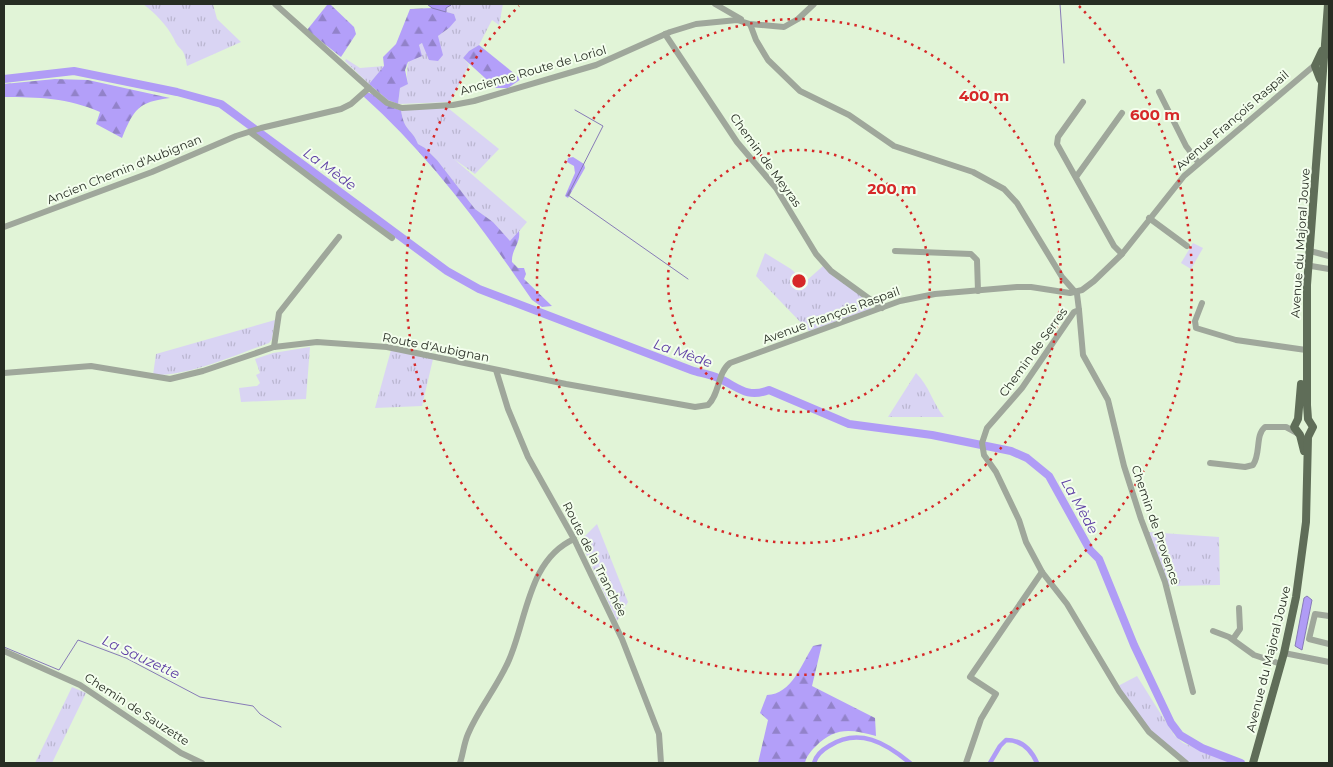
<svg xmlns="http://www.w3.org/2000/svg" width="1333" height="767" viewBox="0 0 1333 767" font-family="Montserrat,sans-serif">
<defs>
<pattern id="grass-tufts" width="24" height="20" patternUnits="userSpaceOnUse" patternTransform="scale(1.25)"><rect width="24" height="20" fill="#d9d4f3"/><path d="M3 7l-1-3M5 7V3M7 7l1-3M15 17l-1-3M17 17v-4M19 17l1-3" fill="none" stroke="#bab6d0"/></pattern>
<pattern id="forest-firs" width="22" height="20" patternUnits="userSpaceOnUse" patternTransform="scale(1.25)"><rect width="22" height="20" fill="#b39ff9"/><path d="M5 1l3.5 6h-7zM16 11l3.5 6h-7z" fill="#9282c9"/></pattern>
</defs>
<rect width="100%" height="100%" fill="#e1f4d7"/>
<g fill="url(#grass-tufts)">
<path d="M143,4h70l4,15 24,23 -54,24c-3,-21 -7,-13 -13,-27 -8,-15 -18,-25 -31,-35z"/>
<path d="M451,4h52l-4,21 -7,-5 -13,25 -10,6 -6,7 6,7 -19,37 -52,2 2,-16 8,-5c-3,-14 1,-31 14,-40l4,7 13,-3 -1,-11 11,-8 5,-14 -8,-2v-4z"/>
<polygon points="346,59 360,68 384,66 369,84 345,61"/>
<path d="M448,108l51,41 -24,25 -21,-15 73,63 -17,20 -17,-20 -18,-13 -38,-49 -12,-12 -7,-4c-6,-16 -14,-12 -17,-34z"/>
<polygon points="765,253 791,269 805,282 823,266 870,300 871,309 809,331 756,276"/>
<path d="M275,320l-3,19 -3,4c-38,13 -76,32 -116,32l3,-21z"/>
<polygon points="310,347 306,399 241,402 239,388 257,386 260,383 256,375 260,373 255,359 273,353"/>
<polygon points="391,350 433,359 422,406 375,408"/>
<path d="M916,373c14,14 16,29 28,44h-56z"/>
<polygon points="597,524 628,602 617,621 580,541"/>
<polygon points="1148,532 1219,537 1220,585 1169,586"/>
<polygon points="1137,676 1174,735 1183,743 1233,763 1189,763 1149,729 1118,686"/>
<polygon points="72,687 86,693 52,763 35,763"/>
</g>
<g fill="url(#forest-firs)">
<polygon points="327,5 331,5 354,27 356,34 341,57 307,30"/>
<polygon points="432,8 454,14 456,20 449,28 438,36 443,55 438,61 429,60 422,43 419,45 422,56 408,62 405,70 408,84 400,88 398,104 388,100 369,84 384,66 383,57 396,44 410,9"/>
<polygon points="479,45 521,79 508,88 496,88 463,58 469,51"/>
<path d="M55,79l33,1 82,18c-32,4 -36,11 -48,40l-26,-14 4,-12c-32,-14 -62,-15 -96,-15v-13z"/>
<path d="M366,92c13,3 20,16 35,18 3,22 11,18 17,34l7,4 12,12 38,49 18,13 17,19 9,-10c2,12 -8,19 -7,31l6,6h6l2,6 -2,5 28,27 -10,1 -10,-7c-50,-73 -103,-145 -169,-204z"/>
<polygon points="573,157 584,164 585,168 568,198 565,196 575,173 574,166 567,162 568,158"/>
<path d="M822,644l-10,42 63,32 1,18c-26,-7 -41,-9 -61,11 -4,4 -9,10 -10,16h-47l10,-43 -8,-7 7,-18c25,-1 34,-30 46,-49z"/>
</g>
<polygon fill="#d9d4f3" points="1193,243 1203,248 1191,269 1181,263"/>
<g fill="#b09cf6" stroke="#877bb7">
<polygon points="427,4 451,4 451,5 446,8 446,12 432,8"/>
<polygon points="1307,596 1312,600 1302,650 1295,646 1304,598"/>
</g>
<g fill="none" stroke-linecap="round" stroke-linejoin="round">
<g stroke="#877bb7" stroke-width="1">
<polyline points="1060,4 1064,63"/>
<polyline points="575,110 603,126 568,195 688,279"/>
<polyline points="4,647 59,670 78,640 126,658 200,697 253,706 260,714 281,727"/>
</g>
<g stroke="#b09cf6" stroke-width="4.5">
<path d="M814,763c2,-8 8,-13 15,-17 30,-19 57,-3 81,17"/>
<path d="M990,763l10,-17 6,-6c15,0 25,9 31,23"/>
</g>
<path stroke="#b09cf6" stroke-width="8" d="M4,79l70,-8 103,21 44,12 226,167 32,18 212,81c8,3 18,4 27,8 19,8 28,21 51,12l80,34 83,11 79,16 16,7 22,18 41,74 9,9 35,86 37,78 9,12 22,13 39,15"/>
<g stroke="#9fa79b" stroke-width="6">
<polyline points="275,4 369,88 387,103 402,108 453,105 474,101 596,65 670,32 696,24 737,20 750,24 784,27 798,19 814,4"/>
<polyline points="715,4 741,19"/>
<polyline points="750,24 756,40 768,60 800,91 849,115 894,146 973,172 1004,189 1017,203 1062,277 1077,294 1079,310 1074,312 1022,388 987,428 982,443 984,455 996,472 1019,520 1026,542 1042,572 1067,604 1119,691 1149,732 1186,763"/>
<polyline points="665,34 737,142 776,188 816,254 831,271 882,308"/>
<polyline points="1159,92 1186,146 1198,162"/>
<polyline points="1083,102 1058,137 1057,144 1114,246 1122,254"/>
<path d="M250,132c47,35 94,72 142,106"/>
<polyline points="1076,177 1122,113"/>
<polyline points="1149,218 1187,246"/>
<polyline points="4,227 152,172 236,136 261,128 341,109 351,104 369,88"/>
<polyline points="895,251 971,254 977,260 978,291"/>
<polyline points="1310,251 1329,256"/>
<polyline points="1305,265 1329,269"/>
<polyline points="1202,303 1195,321 1196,328 1236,340 1306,350"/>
<polyline points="1079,310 1083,355 1108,400 1124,466 1141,519 1165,582 1193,692"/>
<polyline points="274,347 279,313 339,237"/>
<polyline points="496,370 508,409 528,457 574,539 622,639 659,734 661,763"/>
<path d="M4,373l87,-7 79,13 33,-8 71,-24 43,-5 70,5 179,37 129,23 13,-2c12,-11 9,-32 22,-42l170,-62 35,-7 82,-7h14l39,6 12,-3 12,-9 28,-27 62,-78 132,-112"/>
<path d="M1210,463l35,4 8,-2c8,-11 2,-30 12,-38h21l11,6"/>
<polyline points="1329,616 1315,614 1309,639 1329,644"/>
<polyline points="1213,631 1229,637 1254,655 1281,664"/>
<polyline points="1233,639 1240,629 1239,608"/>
<polyline points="4,651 80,685 181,753 202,763"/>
<polyline points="1284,653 1329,662"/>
<path d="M460,763c3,-9 4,-20 8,-29 11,-26 30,-48 41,-74 18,-41 19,-100 65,-121"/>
<polyline points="966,763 981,719 996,694 970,677 1042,572"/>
</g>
<g stroke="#5f6d58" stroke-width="8">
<polyline points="1320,79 1315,66 1322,51"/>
<polyline points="1301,384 1298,419 1294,427 1300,435 1304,451"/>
<polyline points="1253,763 1284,653 1296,597 1306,522 1308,437 1313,427 1308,419 1307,405 1307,285 1328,4"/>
</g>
</g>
<g fill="none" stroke="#d62828" stroke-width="2.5" stroke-dasharray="2.5 5">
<circle cx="799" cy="281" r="131"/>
<circle cx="799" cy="281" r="262"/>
<path d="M1079 6A393 393 0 1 1 519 6"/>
</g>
<g text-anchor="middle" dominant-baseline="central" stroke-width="4" stroke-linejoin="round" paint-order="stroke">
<g font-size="12" fill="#272d23" stroke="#f3feed">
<text transform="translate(533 70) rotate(-16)">Ancienne Route de Loriol</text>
<text transform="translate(1232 120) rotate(-41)">Avenue François Raspail</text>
<text transform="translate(766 160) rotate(54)">Chemin de Meyras</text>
<text transform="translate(124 169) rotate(-22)">Ancien Chemin d'Aubignan</text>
<text transform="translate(1300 243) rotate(-86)">Avenue du Majoral Jouve</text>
<text transform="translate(831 315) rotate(-20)">Avenue François Raspail</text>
<text transform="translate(436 347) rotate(11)">Route d'Aubignan</text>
<text transform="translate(1033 352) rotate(-54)">Chemin de Serres</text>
<text transform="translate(1156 525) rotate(71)">Chemin de Provence</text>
<text transform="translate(595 559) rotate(63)">Route de la Tranchée</text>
<text transform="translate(1268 659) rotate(-76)">Avenue du Majoral Jouve</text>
<text transform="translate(137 709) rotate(33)">Chemin de Sauzette</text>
</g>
<g font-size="14" font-style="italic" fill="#5d3ea5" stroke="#f3feed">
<text transform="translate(330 169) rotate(36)">La Mède</text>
<text transform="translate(683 353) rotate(19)">La Mède</text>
<text transform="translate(1080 506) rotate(61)">La Mède</text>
<text transform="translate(141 657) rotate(25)">La Sauzette</text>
</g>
</g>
<circle cx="799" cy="281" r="8" fill="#d62828" stroke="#f3feed" stroke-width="2.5"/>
<g font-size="15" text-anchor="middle" font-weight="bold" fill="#d62828" stroke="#f3feed" stroke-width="4" stroke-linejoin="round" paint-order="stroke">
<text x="984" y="101">400 m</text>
<text x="1155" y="120">600 m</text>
<text x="892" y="194">200 m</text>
</g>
<rect width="1333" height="767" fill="none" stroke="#272d23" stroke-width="10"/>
</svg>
